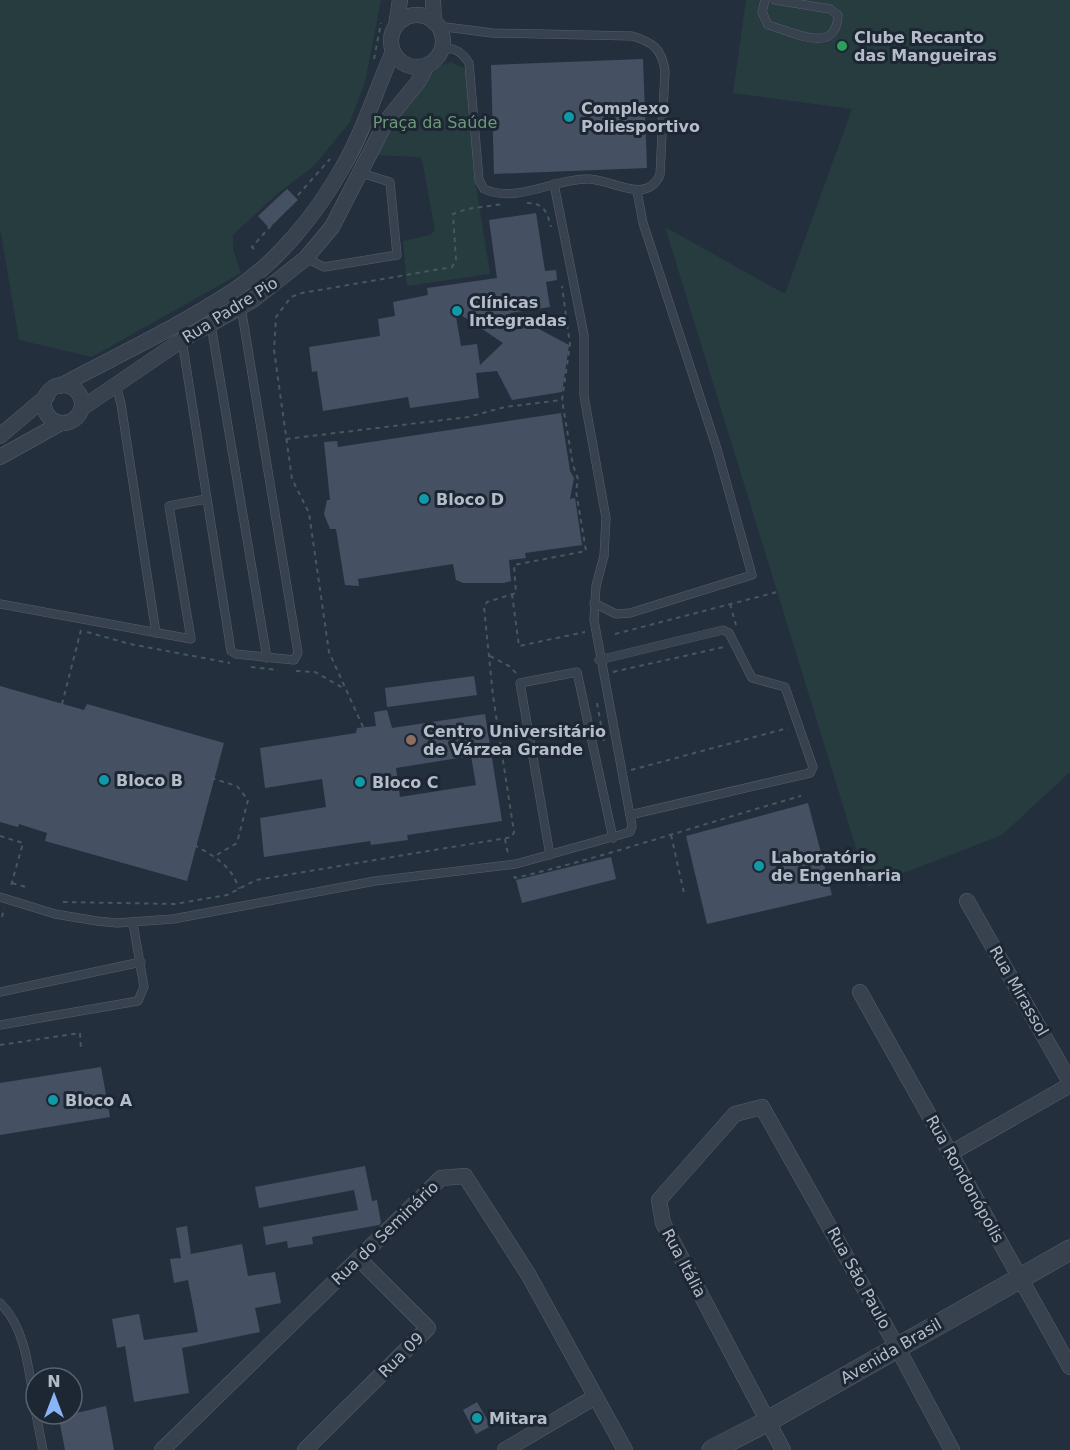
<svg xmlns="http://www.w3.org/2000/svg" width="1070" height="1450" viewBox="0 0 1070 1450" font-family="'DejaVu Sans',sans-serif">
<rect width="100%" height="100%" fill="#242f3e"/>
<g fill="#263c3f">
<polygon points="0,0 381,0 365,82 350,122 314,166 278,193 233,235 233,249 241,273 92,357 19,340 0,228"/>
<polygon points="746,0 1070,0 1070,772 1002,835 868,887 665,227 785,294 852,109 733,93"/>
<path d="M451,62l13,6 4,8 6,96 16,102 -83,12 -4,-45 27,-6 5,-5 -13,-70 -2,-3 -47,-2c16,-30 43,-85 78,-93z"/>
</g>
<g fill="#455162" fill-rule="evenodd">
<polygon points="643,59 647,168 494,174 491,65"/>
<polygon points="287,189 298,200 269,228 258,216"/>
<path d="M536,213l9,58 11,-1 1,10 -11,2 4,25 -41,6 60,32 -7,47 -50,8 -15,-29 -21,2 3,25 -69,10 -2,-11 -85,14 -6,-40 -5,1 -3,-25 71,-11 -2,-17 17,-3 -2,-14 35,-7 -1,-7 70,-10 -8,-58zM455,311l48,32 -23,22 -3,-21 -16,2z"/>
<polygon points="561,413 570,471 574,478 570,499 575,498 582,545 525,553 526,558 509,560 511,581 504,583 463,583 456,580 453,564 358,579 359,586 345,585 336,529 330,529 324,514 327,500 330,500 324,442 337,441 338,447"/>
<polygon points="474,676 477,695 387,707 385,688"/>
<polygon points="0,686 84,710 87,704 224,743 187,881 45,841 47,833 19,824 18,827 0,822"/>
<path d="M387,710l5,18 93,-14 17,107 -95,14 1,5 -37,5 -1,-4 -106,16 -4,-39 66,-11 -4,-28 -57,9 -5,-40 96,-15 1,-5 19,-2 -2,-14zM471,756l5,29 -76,12 -4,-29z"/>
<polygon points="808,803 832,895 707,924 686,836"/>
<polygon points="611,857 616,879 522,903 516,880"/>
<polygon points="101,1067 110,1117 0,1135 0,1083"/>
<polygon points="365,1166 372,1201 377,1200 381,1223 379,1225 312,1237 313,1244 288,1248 287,1241 266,1245 263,1227 358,1210 354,1190 259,1208 255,1187"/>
<polygon points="187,1226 191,1254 242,1244 248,1276 275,1272 281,1303 255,1308 260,1332 182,1348 189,1393 134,1402 125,1346 117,1348 112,1319 139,1314 144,1340 198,1332 188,1280 174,1283 170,1259 181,1258 176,1228"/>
<polygon points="477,1402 491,1426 476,1434 463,1410"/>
<polygon points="106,1406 114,1450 65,1450 58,1414 72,1414"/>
</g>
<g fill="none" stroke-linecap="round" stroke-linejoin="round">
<defs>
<g id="service">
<path d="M765,0l-3,12 6,13c26,7 68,31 70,-10l-8,-6 -55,-9"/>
<path d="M438,26l54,7 140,3c21,6 30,13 33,35l-5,104c-14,30 -46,5 -71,4 -34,-1 -72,25 -105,10l-5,-9 -10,-117c-6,-10 -16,-18 -28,-13"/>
<polyline points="306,258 324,267 397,255 390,182 361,173"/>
<polyline points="211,325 267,658"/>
<polyline points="182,340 231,651 236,654 294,660 298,653 241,307"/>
<polyline points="116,385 121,404 156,633"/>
<polyline points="594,603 616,614 630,613 752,575 717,449 643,223 637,191"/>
<polyline points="0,604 191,639 169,506 206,499"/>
<polyline points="599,660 723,630 729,633 752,678 785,687 813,767 810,773 630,815"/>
<polyline points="550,855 520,683 577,672 613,838"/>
<polyline points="0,897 55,914 97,921 117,923 173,919 375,881 516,864 630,832 632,826 594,620 596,586 604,556 606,518 584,396 584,335 554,184"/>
<polyline points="0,992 141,962"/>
<polyline points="0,1025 138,1001 144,987 133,923"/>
<path d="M0,1303c28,27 29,74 36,111"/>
<polyline points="36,1414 43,1450"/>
</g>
<g id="minor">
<polyline points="433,0 434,22"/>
<circle cx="417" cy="41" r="26"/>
<polyline points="396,26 400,0"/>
<circle cx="63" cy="404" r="19"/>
<path d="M60,386c58,-31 118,-59 173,-95 45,-29 85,-79 111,-126 21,-36 32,-76 49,-113"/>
<polyline points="82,408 182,340 253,300 306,258 332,227 387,120 418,82 427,65"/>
<polyline points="0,436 47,396"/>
<polyline points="0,457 61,423"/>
<polyline points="967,901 1070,1082"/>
<polyline points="860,992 1070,1367"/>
<polyline points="951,1153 1070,1085"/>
<polyline points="162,1450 441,1178 465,1176 528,1274 625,1450"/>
<polyline points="305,1450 428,1328 359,1259"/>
<polyline points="505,1450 595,1397"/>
<polyline points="783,1450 663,1223 659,1200 735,1114 762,1107 897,1347 952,1450"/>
</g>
<polyline id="tertiary" points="712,1450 768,1421 1070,1250"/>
</defs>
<use href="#service" stroke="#565f6c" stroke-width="9"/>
<use href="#minor" stroke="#565f6c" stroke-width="16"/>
<use href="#tertiary" stroke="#565f6c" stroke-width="21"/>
<g stroke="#44595c" stroke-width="2" stroke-dasharray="4.5 4.5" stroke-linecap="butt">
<polyline points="374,59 381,23"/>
<path d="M527,203c17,0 20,9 24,24"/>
<polyline points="254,249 252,247 330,159"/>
<polyline points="522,320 566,316 562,286"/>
<polyline points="286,439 468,417 505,407 562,400 570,344 566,317"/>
<polyline points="512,594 519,646 585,632"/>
<polyline points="730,604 736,625"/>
<polyline points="87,632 130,644 230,663"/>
<polyline points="615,634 777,592"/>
<polyline points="490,656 509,666 517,674"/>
<polyline points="251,667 278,670"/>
<polyline points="296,671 315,672 343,688"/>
<polyline points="613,672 724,647"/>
<polyline points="597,703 604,741"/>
<polyline points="62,704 81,630"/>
<polyline points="363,727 329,652 309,513 292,479 274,350 276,317 291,297 302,293 452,267 456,260 453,214 467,209 503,204"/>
<polyline points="631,770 788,728"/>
<polyline points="211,778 237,786 248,800 237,843 215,856"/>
<polyline points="671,835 684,893"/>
<polyline points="0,836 23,843 10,889"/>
<polyline points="505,839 508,854"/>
<path d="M194,845c20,11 38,21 45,44"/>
<path d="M514,876l1,2c97,-23 190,-55 286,-82"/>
<polyline points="12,883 26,887"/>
<polyline points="63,902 175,904 227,895 256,880 512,837 514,832 493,696 484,607 487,602 516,593 514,565 586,551 576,491 578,479 573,465 562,400"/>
<polyline points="2,917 4,908"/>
<polyline points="0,1045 80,1033 81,1049"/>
</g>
<use href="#service" stroke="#38414e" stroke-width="8"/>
<use href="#minor" stroke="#38414e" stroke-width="15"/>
<use href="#tertiary" stroke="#38414e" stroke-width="20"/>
</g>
<circle fill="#2e9e5b" stroke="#1d2633" stroke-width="2" cx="842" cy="46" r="6"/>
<g fill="#0f9aa8" stroke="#1d2633" stroke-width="2">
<circle cx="569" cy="117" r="6"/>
<circle cx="457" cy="311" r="6"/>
<circle cx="424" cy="499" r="6"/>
<circle cx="104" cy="780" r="6"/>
<circle cx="360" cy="782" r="6"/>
<circle cx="759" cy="866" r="6"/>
<circle cx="53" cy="1100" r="6"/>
<circle cx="477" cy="1418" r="6"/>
</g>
<circle fill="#8d6e63" stroke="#1d2633" stroke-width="2" cx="411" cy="740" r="6"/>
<g text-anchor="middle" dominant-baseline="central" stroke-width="6" stroke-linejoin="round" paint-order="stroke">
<g font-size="16" font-weight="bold" fill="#b4bcc9" stroke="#1d2633" text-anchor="start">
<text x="854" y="37">Clube Recanto<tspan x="854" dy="18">das Mangueiras</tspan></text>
<text x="581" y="108">Complexo<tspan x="581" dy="18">Poliesportivo</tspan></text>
<text x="469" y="302">Clínicas<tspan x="469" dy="18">Integradas</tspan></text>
<text x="436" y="499">Bloco D</text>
<text x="423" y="731">Centro Universitário<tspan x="423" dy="18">de Várzea Grande</tspan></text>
<text x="116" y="780">Bloco B</text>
<text x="372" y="782">Bloco C</text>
<text x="771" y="857">Laboratório<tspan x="771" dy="18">de Engenharia</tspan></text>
<text x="65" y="1100">Bloco A</text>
<text x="489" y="1418">Mitara</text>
</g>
<g font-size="16" fill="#6b9a76" stroke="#1d2633">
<text x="435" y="122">Praça da Saúde</text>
</g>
<g font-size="16" fill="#b4bcc9" stroke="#1d2633">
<text transform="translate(230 310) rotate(-32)">Rua Padre Pio</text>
<text transform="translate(1019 991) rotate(60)">Rua Mirassol</text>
<text transform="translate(965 1179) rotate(61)">Rua Rondonópolis</text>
<text transform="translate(385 1233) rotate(-44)">Rua do Seminário</text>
<text transform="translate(684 1263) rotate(62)">Rua Itália</text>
<text transform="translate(859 1278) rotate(61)">Rua São Paulo</text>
<text transform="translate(891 1351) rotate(-30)">Avenida Brasil</text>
<text transform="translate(401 1355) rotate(-45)">Rua 09</text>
</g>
</g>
<g transform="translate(54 1396)"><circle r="28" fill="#1d2633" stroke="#59626f" stroke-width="1.5"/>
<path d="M0-4.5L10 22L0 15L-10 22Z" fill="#8ab4f8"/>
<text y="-9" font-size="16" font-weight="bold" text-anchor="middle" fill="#b4bcc9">N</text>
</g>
</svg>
